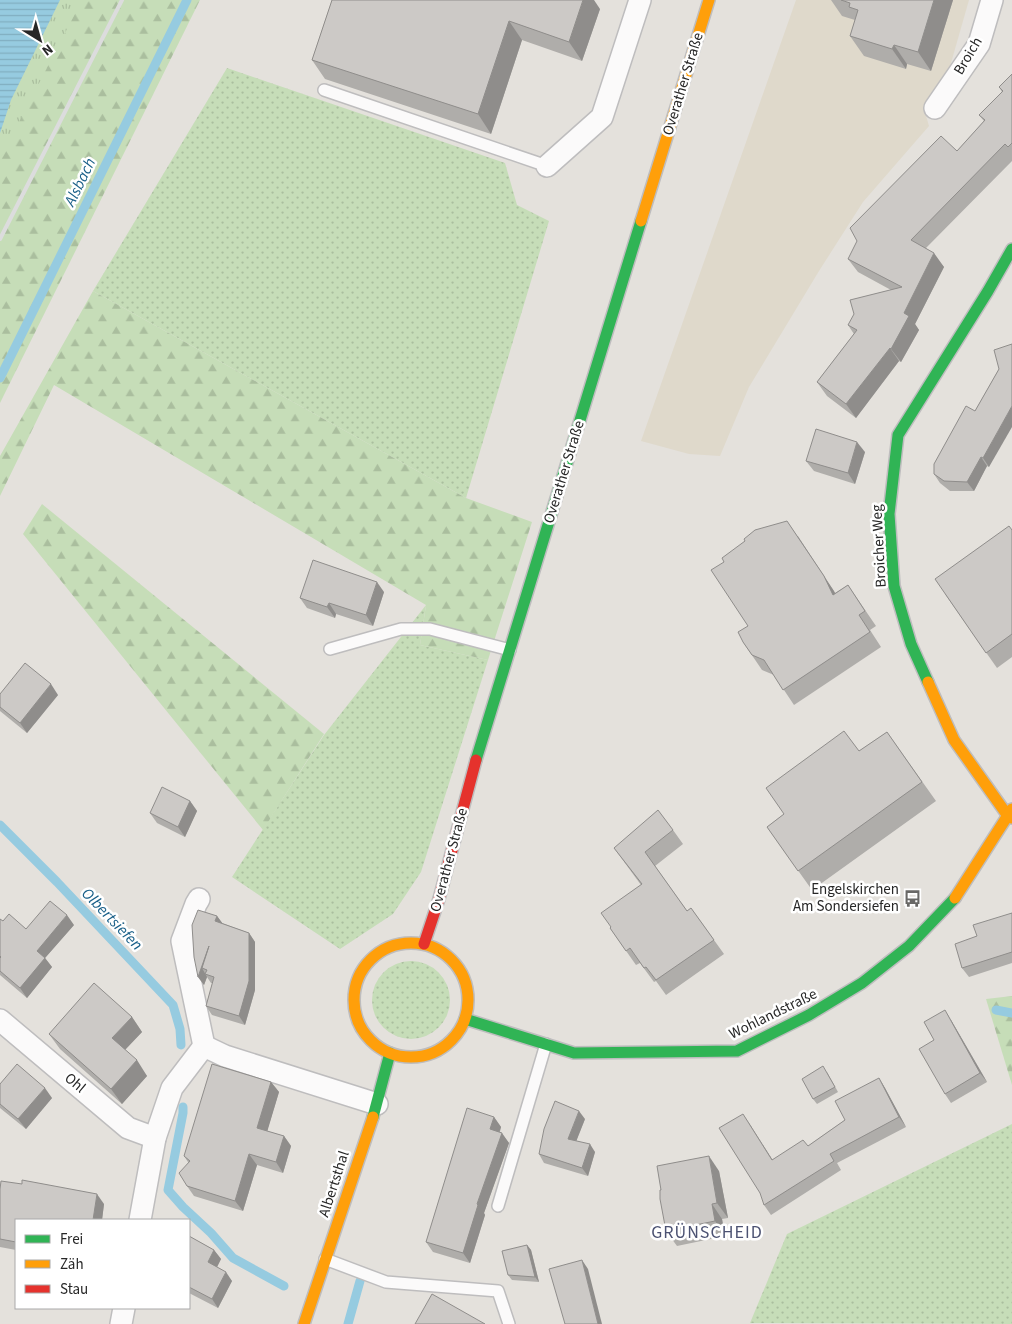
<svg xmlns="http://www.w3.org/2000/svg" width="1012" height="1324" viewBox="0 0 1012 1324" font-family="'Source Sans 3',sans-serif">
<defs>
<pattern id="grass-dots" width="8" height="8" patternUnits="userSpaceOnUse" patternTransform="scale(1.25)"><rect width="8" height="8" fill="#c6ddb8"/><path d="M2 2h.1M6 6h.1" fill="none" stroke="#aabe9e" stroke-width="1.8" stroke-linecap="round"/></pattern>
<pattern id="forest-firs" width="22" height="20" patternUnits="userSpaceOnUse" patternTransform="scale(1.25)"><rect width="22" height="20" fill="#c6ddb8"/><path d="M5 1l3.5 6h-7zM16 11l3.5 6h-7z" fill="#aabe9e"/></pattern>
<pattern id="park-tufts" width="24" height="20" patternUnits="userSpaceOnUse" patternTransform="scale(1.25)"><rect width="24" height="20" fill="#c6ddb8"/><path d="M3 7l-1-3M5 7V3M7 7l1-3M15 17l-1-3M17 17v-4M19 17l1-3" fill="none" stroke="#aabe9e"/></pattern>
<pattern id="water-rules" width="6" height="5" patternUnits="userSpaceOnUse" patternTransform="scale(1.25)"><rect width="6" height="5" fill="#96cbe0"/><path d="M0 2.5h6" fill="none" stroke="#81aec0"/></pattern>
</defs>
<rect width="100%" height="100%" fill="#e4e1dc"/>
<polygon fill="#dfd9cb" points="796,0 969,0 945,84 924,109 929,126 863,202 819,271 749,387 720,456 689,454 641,441"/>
<g fill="url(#grass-dots)">
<polygon points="227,68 505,163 517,205 549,221 466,498 93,291"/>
<polygon points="426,605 420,645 488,660 421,872 393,914 340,949 232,877 324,735"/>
<circle cx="411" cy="1000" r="39"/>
<polygon points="1012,1124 1012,1324 750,1323 787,1234"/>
</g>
<g fill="url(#forest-firs)">
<polygon points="60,0 200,0 0,403 0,133"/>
<polygon points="93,291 466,498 532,522 488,660 420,645 426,605 54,385 0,496 0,456"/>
<polygon points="42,504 324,734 263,830 23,534"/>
<polygon points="1012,996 1012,1085 986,999"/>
</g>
<polygon fill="url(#park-tufts)" points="0,0 82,0 0,159"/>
<polygon fill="url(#water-rules)" points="0,0 60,0 11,100 0,133"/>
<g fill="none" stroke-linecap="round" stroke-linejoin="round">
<g stroke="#96cbe0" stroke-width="9">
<polyline points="0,378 187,0"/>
<polyline points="0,825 57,882 173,1005 180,1029 181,1045"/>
<polyline points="996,1010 1012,1013"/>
<polyline points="183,1107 183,1113 168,1190 183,1207 211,1233 233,1258 284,1286"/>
<polyline points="348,1324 360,1281"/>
</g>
<defs>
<g id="lane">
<polyline points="324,90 547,166"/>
<polyline points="330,649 401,629 430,629 510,650"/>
<polyline points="498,1206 546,1044"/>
<polyline points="325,1259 386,1282 498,1291 509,1324"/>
</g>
<g id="street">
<polyline points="935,108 979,44 992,0"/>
<polyline points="547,166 602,117 640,0"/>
<polyline points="199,899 196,904 182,941 204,1046"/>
<polyline points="0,1020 128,1128 155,1138"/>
<polyline points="140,1220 155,1138 172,1088 204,1046 225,1056 377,1104"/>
<polyline points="121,1324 124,1308"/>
</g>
<g id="fast">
<polyline points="928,682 911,644 894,586 889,514 898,435 988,291 1012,249"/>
<polyline points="476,760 641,221"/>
<polyline points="465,1019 574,1053 737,1051 809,1015 862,983 909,946 955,898"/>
<polyline points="373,1117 390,1053"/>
</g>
<g id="slow">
<polyline points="641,221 709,0"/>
<polyline points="928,682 954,740 1008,816 1012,818"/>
<polyline points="955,898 1012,809"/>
<circle cx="411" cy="1000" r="57"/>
<polyline points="304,1324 373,1117"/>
</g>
<polyline id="jam" points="424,944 439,899 476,760"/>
</defs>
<use href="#lane" stroke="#bebdbe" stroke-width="14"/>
<use href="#street" stroke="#bebdbe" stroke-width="24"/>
<use href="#fast" stroke="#bebdbe" stroke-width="14"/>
<use href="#slow" stroke="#bebdbe" stroke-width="14"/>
<use href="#jam" stroke="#bebdbe" stroke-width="14"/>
<use href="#lane" stroke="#fbfafa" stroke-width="11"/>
<use href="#street" stroke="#fbfafa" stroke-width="21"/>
<use href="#fast" stroke="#30b455" stroke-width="11"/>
<use href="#slow" stroke="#ff9f0a" stroke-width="11"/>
<use href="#jam" stroke="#e5322d" stroke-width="11"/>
<polyline stroke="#dcdcdd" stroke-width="4" points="0,239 122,0"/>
</g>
<g fill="#afadaa">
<polygon points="332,0 600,9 582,61 522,40 491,134 325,79 312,60"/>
<polygon points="831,0 953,0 931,71 907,64 906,69 864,56 850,36 855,20 842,16"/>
<polygon points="1012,74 1012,161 926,248 944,267 915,324 919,330 901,362 899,361 856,418 827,396 817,382 854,334 848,325 891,290 858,272 848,259 957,151 984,121 979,115 1002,92 999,87"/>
<polygon points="999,369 989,467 987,466 974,491 950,491 940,483 934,474 975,411"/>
<polygon points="865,452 855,484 814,471 806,461"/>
<polygon points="1012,530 1012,657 997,668 945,594"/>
<polygon points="798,536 835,593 848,585 876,626 870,630 881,647 794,705 774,675 762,670 743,642 748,626 724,562 745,541"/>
<polygon points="384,592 373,626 336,614 335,618 307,608 300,598"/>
<polygon points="0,694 58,695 27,733 0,711"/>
<polygon points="887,732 936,801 812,890 767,827 784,814 859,751"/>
<polygon points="190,801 197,811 185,837 157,823 150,813"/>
<polygon points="673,830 683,844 655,866 687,911 691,908 724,954 666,995 656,981 654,982 640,963 636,965 610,928 641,885 614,848"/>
<polygon points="1012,913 1012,963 969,977 962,968 977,936"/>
<polygon points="217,916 222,923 249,933 255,942 255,990 245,1025 212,1015 206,1006 213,983 211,983 207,977 204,985 198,977"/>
<polygon points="0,919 3,921 26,929 74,925 45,958 52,967 27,998 0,975"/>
<polygon points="132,1017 142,1032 125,1050 147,1076 122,1104 60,1049 49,1034"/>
<polygon points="951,1020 987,1082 951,1103 945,1094 934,1040"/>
<polygon points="827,1072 838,1092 817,1104 813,1099"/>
<polygon points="879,1078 885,1088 906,1127 837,1163 841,1170 771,1215 764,1205 749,1123 772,1160 808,1146 845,1120"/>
<polygon points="271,1082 279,1092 267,1131 284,1136 291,1146 283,1173 257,1165 243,1211 194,1196 187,1186 188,1162 184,1156"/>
<polygon points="0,1084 52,1098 26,1129 0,1108"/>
<polygon points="494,1117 501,1127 500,1132 509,1143 484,1213 485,1215 470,1263 433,1252 426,1242"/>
<polygon points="585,1119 576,1141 595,1152 588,1176 544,1163 539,1154"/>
<polygon points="719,1171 728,1218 722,1219 725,1236 677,1246 666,1231"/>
<polygon points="0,1189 104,1204 102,1220 16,1220 16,1250 0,1247"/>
<polygon points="189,1236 214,1250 221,1259 217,1267 232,1281 218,1308 189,1293"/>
<polygon points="527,1245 531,1250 539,1282 512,1280 508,1275"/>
</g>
<g fill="#8f8d8b">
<polygon points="583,0 594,0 600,9 582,61 569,42"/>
<polygon points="934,0 953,0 931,71 918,52"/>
<polygon points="509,21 522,40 491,134 478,114"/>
<polygon points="894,45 907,64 906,69 892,49"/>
<polygon points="934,253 944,267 915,324 919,330 901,362 891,349 904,313"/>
<polygon points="890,348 899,361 856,418 846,404"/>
<polygon points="1012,406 1012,427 989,467 983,458"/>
<polygon points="857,442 865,452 855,484 848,473"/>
<polygon points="981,457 987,466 974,491 967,482"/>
<polygon points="787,521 834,591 843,610 833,595"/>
<polygon points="377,582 384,592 373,626 366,615"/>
<polygon points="329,603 336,614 335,618 327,607"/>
<polygon points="51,684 58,695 27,733 20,723"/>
<polygon points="190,801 197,811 185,837 178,827"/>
<polygon points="67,915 74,925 45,958 52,967 27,998 20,988 37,951"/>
<polygon points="217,916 223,924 215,921"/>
<polygon points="249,933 255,942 255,990 245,1025 239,1016"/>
<polygon points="209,946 207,970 202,968 207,977 204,985 198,977"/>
<polygon points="945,1010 951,1020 987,1082 980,1073"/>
<polygon points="132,1017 142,1032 122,1053 112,1038"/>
<polygon points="137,1060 147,1076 122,1104 111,1089"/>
<polygon points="879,1078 885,1088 906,1127 899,1117"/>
<polygon points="271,1082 279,1092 265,1139 257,1128"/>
<polygon points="45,1088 52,1098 26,1129 18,1119"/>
<polygon points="579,1111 585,1119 574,1147 568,1139"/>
<polygon points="743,1114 749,1123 779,1170 772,1160"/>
<polygon points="494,1117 501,1127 497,1139 490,1129"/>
<polygon points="502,1133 509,1143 484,1213 485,1215 470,1263 463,1253 477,1204"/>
<polygon points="284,1136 291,1146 283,1173 276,1162"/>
<polygon points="590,1144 595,1152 588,1176 582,1168"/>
<polygon points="249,1154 257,1165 243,1211 235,1201"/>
<polygon points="709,1156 719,1171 728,1218 717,1203"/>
<polygon points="97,1194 104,1204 102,1220 93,1220"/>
<polygon points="712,1204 722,1219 725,1236 715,1221"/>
<polygon points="527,1245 531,1250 539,1282 535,1277"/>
<polygon points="214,1250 221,1259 215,1271 208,1262"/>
<polygon points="582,1260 588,1269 602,1324 598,1324"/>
<polygon points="226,1272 232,1281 218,1308 212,1299"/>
</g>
<g fill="#ccc9c6" stroke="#8f8d8b">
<polygon points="332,0 583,0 569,42 509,21 478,114 312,60"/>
<polygon points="841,0 934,0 918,52 894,45 892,49 850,36 858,10 849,7 850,3"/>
<polygon points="1012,74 1012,143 1008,147 1005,144 911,240 934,253 904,313 909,316 891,349 890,348 846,404 817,382 857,330 848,325 854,314 850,300 902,287 848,259 857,241 850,228 941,136 957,151 985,120 979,115 1003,91 999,87"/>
<polygon points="1012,344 1012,406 983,458 981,457 967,482 944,481 934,474 934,464 966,406 975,411 999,369 994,350"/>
<polygon points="816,429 857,442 848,473 806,461"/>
<polygon points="787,521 824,576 833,595 848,585 865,611 859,615 870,632 783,690 764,660 752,655 743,642 738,632 748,626 711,570 724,562 722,558 745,541 744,539 755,530"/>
<polygon points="1009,526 1012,530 1012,634 986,653 935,579"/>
<polygon points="313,560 377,582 366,615 329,603 327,607 300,598"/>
<polygon points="25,663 51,684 20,723 0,707 0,694"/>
<polygon points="844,731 859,751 887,732 922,782 798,871 767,827 784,814 766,788"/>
<polygon points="162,787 190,801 178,827 150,813"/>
<polygon points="658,810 673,830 645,852 687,911 691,908 714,940 656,980 646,967 644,968 630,948 626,951 610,928 611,927 601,913 642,884 614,848"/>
<polygon points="50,901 67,915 37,951 45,958 20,988 0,971 0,958 1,957 0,956 0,919 3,921 9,914 26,929"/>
<polygon points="198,910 217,916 215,921 249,933 249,981 239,1016 206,1006 214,977 205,974 207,970 202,968 209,946 198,977 194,957 192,925"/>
<polygon points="1012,913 1012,952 962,968 955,944 977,936 973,925"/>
<polygon points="94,983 132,1017 112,1038 137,1060 111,1089 49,1034"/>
<polygon points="945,1010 980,1073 945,1094 919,1049 934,1040 924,1022"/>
<polygon points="17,1064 45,1088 18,1119 0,1104 0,1084"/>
<polygon points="212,1064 271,1082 257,1128 284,1136 276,1162 249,1154 235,1201 187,1186 179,1173 190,1161 184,1156"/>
<polygon points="823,1066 835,1087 813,1099 802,1079"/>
<polygon points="879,1078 899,1117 830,1154 834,1161 764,1205 760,1193 719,1128 743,1114 772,1160 803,1140 808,1146 845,1120 835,1101"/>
<polygon points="555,1101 579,1111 568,1139 590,1144 582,1168 539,1154 544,1129"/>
<polygon points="467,1108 494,1117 490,1129 502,1133 477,1204 478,1205 463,1253 426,1242"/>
<polygon points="709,1156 717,1203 712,1204 715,1221 666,1231 660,1199 660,1190 661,1190 657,1166"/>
<polygon points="22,1180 97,1194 93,1220 16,1220 16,1242 0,1239 0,1189 1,1181 22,1184"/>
<polygon points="189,1236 214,1250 208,1262 226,1272 212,1299 189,1287"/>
<polygon points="527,1245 535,1277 508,1275 502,1251"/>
<polygon points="582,1260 598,1324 565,1324 549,1269"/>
<polygon points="432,1294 485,1324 415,1324"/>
</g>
<defs>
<symbol id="bus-bare" viewBox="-9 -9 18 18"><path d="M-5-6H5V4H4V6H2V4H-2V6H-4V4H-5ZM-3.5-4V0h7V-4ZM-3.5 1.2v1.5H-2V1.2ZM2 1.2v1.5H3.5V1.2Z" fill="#696866" stroke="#fff" stroke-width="2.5" paint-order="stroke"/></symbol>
</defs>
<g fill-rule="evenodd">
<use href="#bus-bare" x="900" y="886" width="25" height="25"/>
</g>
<g text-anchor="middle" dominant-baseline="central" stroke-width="5" stroke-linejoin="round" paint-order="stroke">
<g font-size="15" fill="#272727" stroke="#fff">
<text transform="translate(968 56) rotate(-59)">Broich</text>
<text transform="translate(683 84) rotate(-73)">Overather Straße</text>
<text transform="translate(564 472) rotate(-73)">Overather Straße</text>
<text transform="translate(879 546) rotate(-93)">Broicher Weg</text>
<text transform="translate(449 860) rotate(-75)">Overather Straße</text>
<text transform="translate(773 1014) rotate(-26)">Wohlandstraße</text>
<text transform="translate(75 1083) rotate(40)">Ohl</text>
<text transform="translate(334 1184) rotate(-72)">Albertsthal</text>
</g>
<g font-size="15" fill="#272727" stroke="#fff" text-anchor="end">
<text x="899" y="889">Engelskirchen<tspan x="899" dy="17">Am Sondersiefen</tspan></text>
</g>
<g font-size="16" font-style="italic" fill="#195f88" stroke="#fff">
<text transform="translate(80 182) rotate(-64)">Alsbach</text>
<text transform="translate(112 919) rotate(46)">Olbertsiefen</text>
</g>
<g font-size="18" letter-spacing="1" fill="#4c5272" stroke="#fff">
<text x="707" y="1232">GRÜNSCHEID</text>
</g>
</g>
<rect x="15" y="1219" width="175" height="90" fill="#ffffff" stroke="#a9a9a9"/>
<rect x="25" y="1235" width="25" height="8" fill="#30b455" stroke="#a9a9a9"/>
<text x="60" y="1244" font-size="15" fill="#272727">Frei</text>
<rect x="25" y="1260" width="25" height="8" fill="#ff9f0a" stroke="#a9a9a9"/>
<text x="60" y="1269" font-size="15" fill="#272727">Zäh</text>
<rect x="25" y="1285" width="25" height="8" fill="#e5322d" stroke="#a9a9a9"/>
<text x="60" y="1294" font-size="15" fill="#272727">Stau</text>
<g transform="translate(40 40) rotate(143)" stroke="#ffffff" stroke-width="4" paint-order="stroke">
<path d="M0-4L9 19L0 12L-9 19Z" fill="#272727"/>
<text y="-8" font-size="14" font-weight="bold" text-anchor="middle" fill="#272727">N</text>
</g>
</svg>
